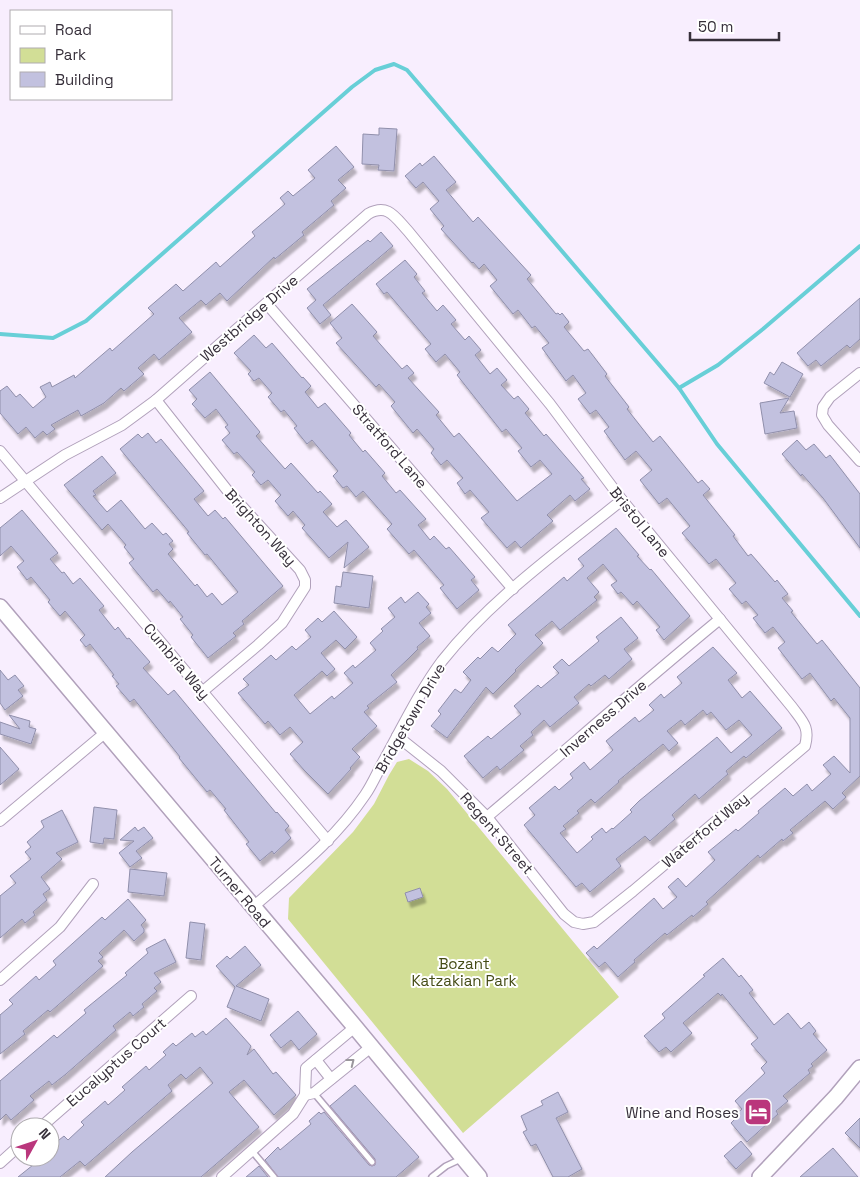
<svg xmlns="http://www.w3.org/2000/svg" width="860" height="1177" viewBox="0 0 860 1177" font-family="'Space Grotesk',sans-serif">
<defs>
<filter id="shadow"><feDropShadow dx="3" dy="5.5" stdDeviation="1" flood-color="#0004"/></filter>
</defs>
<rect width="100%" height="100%" fill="#f8eefe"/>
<polygon fill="#d2de96" points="409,759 428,771 447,789 619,997 463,1133 288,919 289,898 353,832 374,804 389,775 397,762"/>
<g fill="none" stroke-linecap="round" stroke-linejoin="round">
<g stroke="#68cfd7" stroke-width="4">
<polyline points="0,334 53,338 86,321 352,87 375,70 394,64 407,70 679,388 717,444 860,616"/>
<polyline points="679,388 718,365 763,329 860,246"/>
</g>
</g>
<g fill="#c2c1df" stroke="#908fab" fill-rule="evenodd" filter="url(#shadow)">
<polygon points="379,128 397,129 394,171 378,170 379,165 362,164 363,134 379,135"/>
<polygon points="336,146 354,167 338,180 346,188 331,201 334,205 302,232 304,235 275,259 274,257 227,301 220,293 206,305 201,300 179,318 192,332 159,360 154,354 138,368 144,374 124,391 121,388 104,403 81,416 78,410 51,425 55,429 47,435 43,431 35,438 26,427 18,434 0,413 0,391 7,386 16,397 20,394 33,408 46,397 40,387 50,382 52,387 74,375 75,378 110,348 112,351 154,314 148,308 176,284 183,291 216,262 220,267 255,236 252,232 285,204 280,198 288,191 293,196 315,178 308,170"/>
<polygon points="434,156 456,182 446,190 473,222 478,217 531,275 527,279 556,314 558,313 560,315 562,313 569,322 564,327 584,351 588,349 607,374 605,376 629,407 627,409 653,442 660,436 698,483 702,480 710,489 703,495 735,535 733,536 748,556 751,554 775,582 777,580 788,594 782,598 793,611 791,612 817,644 822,640 860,688 860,776 842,793 846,797 833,809 825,801 790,830 793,833 783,841 782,839 760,858 758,855 706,902 708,904 693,917 692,915 667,935 665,933 634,960 635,962 618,977 605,962 599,967 586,953 594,946 597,949 654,898 663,909 677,897 668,887 678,878 686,887 715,860 708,852 736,829 738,831 759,813 758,811 785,788 793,796 807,784 812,791 831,774 823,765 834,756 850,773 850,718 834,698 831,701 810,673 802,679 778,648 785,642 773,627 765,633 753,618 758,615 746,601 742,604 729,589 736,583 716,559 709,564 682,533 690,526 667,498 659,504 640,480 652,470 636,451 625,460 604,431 609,427 596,410 590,414 578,399 586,393 573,375 566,381 542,348 549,343 535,326 532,328 518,310 513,314 490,286 497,280 484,264 479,269 473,262 472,263 441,229 444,226 430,209 439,201 423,182 416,188 405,176 420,163 422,166"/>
<polygon points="381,232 393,246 323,305 331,315 320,324 307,308 316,300 307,289 368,240 370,242"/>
<polygon points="405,260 417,274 414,277 425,291 422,293 437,311 443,305 456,320 451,324 465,340 469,336 481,350 475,355 490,374 497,368 507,380 501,385 514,399 518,396 529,409 525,413 544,436 546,434 584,478 581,479 590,489 575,501 570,495 547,515 553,521 521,548 515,541 507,548 481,518 489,512 470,490 465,494 457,483 463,478 447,460 441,465 431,453 434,449 417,429 413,433 391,406 395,402 379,384 376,387 336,343 342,338 330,323 352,304 377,332 373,336 402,369 407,365 414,373 408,378 439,412 436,415 454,437 459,433 517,501 552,474 540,460 531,467 518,451 522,448 506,429 502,432 457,375 460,372 445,354 436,362 425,349 431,344 387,292 384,294 376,284"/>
<polygon points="860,298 860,339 850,348 847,345 821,366 816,360 808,366 797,353"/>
<polygon points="254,335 266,348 272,343 302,378 303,377 311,386 305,392 318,408 325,403 351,433 349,435 363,452 365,450 385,473 382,476 396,493 400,490 426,519 418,525 430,540 434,536 446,549 449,547 475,577 471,580 479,590 457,609 440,588 444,585 414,550 409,554 387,529 392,524 363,491 356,497 347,486 343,488 333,476 338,471 312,440 307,444 294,428 297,426 284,410 281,412 268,397 272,393 259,378 254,381 248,374 251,371 234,353"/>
<polygon points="782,362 803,374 790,397 764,383 770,372 774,375"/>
<polygon points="210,372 260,432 256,436 285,469 291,463 318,493 320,491 332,504 323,512 337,527 346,520 369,547 344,568 348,542 329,558 302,528 305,525 293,511 288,516 275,501 281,495 268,480 261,485 252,475 255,472 237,452 234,454 222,440 230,433 225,427 228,425 216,409 205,418 192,404 197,399 189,390"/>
<polygon points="789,398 780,413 794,411 797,428 765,434 760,403"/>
<polygon points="148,433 156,443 161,439 204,491 194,499 208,516 215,510 223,519 225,517 283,586 242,621 244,624 233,633 236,636 208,658 191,637 193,635 180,619 183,617 170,601 169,603 157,589 153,592 129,563 134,559 124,547 126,545 108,524 102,530 64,485 102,456 116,473 93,491 96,495 93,496 107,512 121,500 145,529 152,523 163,535 166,533 173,541 169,544 173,549 168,554 195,586 197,584 207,597 212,593 222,605 238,592 207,554 205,555 187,533 189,532 120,449 138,434 142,438"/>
<polygon points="797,440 806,450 814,444 826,458 830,455 860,494 860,548 823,498 802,474 801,476 782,454"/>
<polygon points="22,510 58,553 50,559 62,573 64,572 73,584 80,578 104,606 99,610 115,630 118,627 127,639 129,638 150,662 143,668 168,695 174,690 276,813 277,812 289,826 285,830 291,838 274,854 272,851 260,861 246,844 249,842 224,810 226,809 210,790 207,792 179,758 180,757 134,699 130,702 116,686 119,684 112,676 114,675 90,644 86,647 80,640 85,635 65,611 60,616 48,602 50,600 31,577 27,580 17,567 24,561 11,546 0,556 0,528"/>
<polygon points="616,528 639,555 637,556 650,570 651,569 690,616 664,640 656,630 660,627 637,601 633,605 621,592 618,594 611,585 617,581 603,564 587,578 599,592 594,597 597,600 560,630 552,621 535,635 543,643 515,670 516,671 493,694 486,687 447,738 431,726 441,714 438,711 455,689 461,693 471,680 463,672 478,657 480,659 492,647 498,652 516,634 508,625 564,577 567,581 584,566 578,559"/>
<polygon points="343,572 373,576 369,608 334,603 336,586 341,587"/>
<polygon points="418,592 429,604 426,607 431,613 419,623 430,636 417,647 418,649 408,659 391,675 397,682 367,706 369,708 364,712 377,726 352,749 360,757 350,768 351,769 328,794 304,770 290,754 303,742 290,727 280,735 268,721 265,724 238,693 249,685 243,679 271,655 276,660 292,646 296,650 311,637 305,630 318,618 322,622 334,611 357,637 345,649 336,640 321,653 335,669 327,676 322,671 294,695 310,714 332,696 334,699 353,683 344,673 353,665 355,668 376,650 370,643 383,631 381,629 395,617 388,608 401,597 405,603"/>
<polygon points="621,617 638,638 624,649 632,659 609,679 605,675 591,686 589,684 574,697 579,703 550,727 544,720 531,732 533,735 520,746 524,750 500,770 497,766 483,778 464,756 488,736 491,739 521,714 514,706 538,685 541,688 559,673 553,667 562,659 569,666 599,641 596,637"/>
<path d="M713,647l24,26 -9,7 14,18 8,-7 32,37 -36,30 -2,-2 -18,15 2,3 -29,25 -4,-5 -23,21 3,4 -25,22 -5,-5 -29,23 5,7 -31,26 -8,-9 -6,4 -52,-62 11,-10 -6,-7 26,-22 4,4 14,-12 -3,-4 14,-12 6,8 23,-20 -7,-9 29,-24 4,5 15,-12 -5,-5 12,-11 3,4 18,-15 -5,-6zM703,710l4,5 4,-3 15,18 13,-10 13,15 -21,18 -14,-16 -78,64 -9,9 2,2 -19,17 -1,-1 -6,5 -4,-5 -11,9 2,2 -16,14 -17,-20 6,-4 -3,-3 16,-13 -2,-2 14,-12 4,4 24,-21 -1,-1 45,-37 6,7 9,-8 -11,-12 14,-11 4,5z"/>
<polygon points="0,670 8,680 15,675 24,686 18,690 23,696 5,710 0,703"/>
<polygon points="9,715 30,721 29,727 36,729 31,744 0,734 0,722 20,729"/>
<polygon points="0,747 19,769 0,785"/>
<polygon points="94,807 117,810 114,839 104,838 103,844 90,842"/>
<polygon points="62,810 78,842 56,853 62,859 41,877 50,889 43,894 47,900 33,912 35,915 25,923 22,919 0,938 0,896 16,883 10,876 31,859 25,852 31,847 27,842 44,827 41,821"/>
<polygon points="135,827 138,831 144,827 153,838 136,851 142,858 130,867 119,853 134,841 120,840"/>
<polygon points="130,869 167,873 164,896 128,892"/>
<polygon points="420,888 423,897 408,902 405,893"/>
<polygon points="128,899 146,920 141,925 144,929 144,932 134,941 124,930 99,953 103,957 98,961 103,966 50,1012 48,1010 23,1031 25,1034 0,1054 0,1015 13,1004 9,1000 36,976 39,980 56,965 53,961 102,917 105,920"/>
<polygon points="190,922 205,924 201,960 186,958"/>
<polygon points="165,939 176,962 154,973 161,982 154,988 157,991 142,1004 144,1007 133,1016 130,1012 113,1026 116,1030 66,1074 52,1085 49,1081 30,1096 34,1100 11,1120 6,1114 0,1120 0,1081 54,1035 57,1038 86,1013 84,1010 127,975 125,973 148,953 146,949"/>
<polygon points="245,946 261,965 236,986 269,999 261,1021 227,1007 235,987 216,966 227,956 230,959"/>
<polygon points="723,958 739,977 741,975 753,990 749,993 774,1025 788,1013 801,1029 809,1022 816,1031 813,1034 827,1050 811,1064 813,1066 808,1070 810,1073 783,1096 788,1101 776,1111 778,1114 747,1142 731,1123 736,1118 734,1116 742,1109 735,1101 765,1073 761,1068 767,1062 751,1044 758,1038 722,994 721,996 718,993 683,1023 692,1033 671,1052 666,1047 659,1052 644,1036 665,1018 662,1014 705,976 703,975"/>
<polygon points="298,1011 317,1034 299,1050 291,1040 281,1048 270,1035"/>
<polygon points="226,1018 251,1046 247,1055 254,1049 273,1074 276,1072 296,1095 274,1115 244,1080 229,1092 259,1127 201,1177 105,1177 132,1152 213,1083 200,1067 186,1079 181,1074 168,1085 172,1091 85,1166 80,1161 60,1177 18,1177 43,1157 50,1157 50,1151 56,1146 54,1144 64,1136 68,1140 84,1125 81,1122 105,1101 108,1105 125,1090 122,1087 146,1066 149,1070 166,1055 163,1052 173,1043 176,1046 192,1033 195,1037 203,1031 206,1035"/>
<polygon points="355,1085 419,1157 396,1177 278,1177 265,1160 278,1147 280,1150 311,1124 309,1121 319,1112 321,1114 324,1112 369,1165 372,1166 375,1165 375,1159 330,1106"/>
<polygon points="558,1092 568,1112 556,1118 582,1169 568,1177 553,1177 536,1144 531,1146 523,1132 527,1130 521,1116 543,1105 541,1101"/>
<polygon points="860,1118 860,1148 845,1133"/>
<polygon points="741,1141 752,1154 736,1169 724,1156"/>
<polygon points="833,1148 858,1177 800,1177"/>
<polygon points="259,1166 268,1177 246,1177"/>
</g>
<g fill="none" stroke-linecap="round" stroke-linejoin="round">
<defs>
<g id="lane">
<polyline points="314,1093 372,1162"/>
<polyline points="252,1151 274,1177"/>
<polyline points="432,1177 446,1166 461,1159"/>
</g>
<g id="street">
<polyline points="267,304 513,589"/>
<polyline points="860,373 830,397 823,407 822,415 828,425 860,461"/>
<polyline points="156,400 227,490 300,570 305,580 305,587 282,623 258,645 202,692"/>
<polyline points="0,451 328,841"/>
<path d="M0,498l65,-43 57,-30 34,-25 212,-186c20,-11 27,3 40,17l142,173 72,96 170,207c11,15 18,20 13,39l-172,145 -39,31 -11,2 -9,-2 -10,-8 -77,-97 -46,-46 -44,-35"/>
<path d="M487,817c77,-65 154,-133 233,-198"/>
<polyline points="0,821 106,732"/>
<path d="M253,907c41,-36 81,-66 112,-112 7,-10 12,-22 18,-33 19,-34 36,-70 59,-101 50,-63 118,-111 180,-161"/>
<polyline points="0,980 60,927 93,884"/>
<polyline points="355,1027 306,1068 305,1095 314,1093 371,1047"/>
<polyline points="316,1060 331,1079"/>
<polyline points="41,1127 191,996"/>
<polyline points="0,1163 20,1145"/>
<polyline points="222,1177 293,1114 305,1095"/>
</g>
<g id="secondary">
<polyline points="0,607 355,1027 479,1177"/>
<polyline points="760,1177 836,1097 860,1068"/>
</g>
</defs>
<use href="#lane" stroke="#b1a1bb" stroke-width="8"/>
<use href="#street" stroke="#b1a1bb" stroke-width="12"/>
<use href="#secondary" stroke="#b1a1bb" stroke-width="18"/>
<use href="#lane" stroke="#fff" stroke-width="5"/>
<use href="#street" stroke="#fff" stroke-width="10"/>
<use href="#secondary" stroke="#fff" stroke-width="15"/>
</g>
<defs><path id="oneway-chevron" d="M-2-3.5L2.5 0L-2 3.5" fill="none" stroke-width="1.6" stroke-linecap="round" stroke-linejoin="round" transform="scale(1.25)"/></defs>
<use stroke="#9a979c" href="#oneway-chevron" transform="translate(351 1062) rotate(-38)"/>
<defs>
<symbol id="hotel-square" viewBox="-11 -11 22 22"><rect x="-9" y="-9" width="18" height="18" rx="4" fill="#ba367c" stroke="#fff"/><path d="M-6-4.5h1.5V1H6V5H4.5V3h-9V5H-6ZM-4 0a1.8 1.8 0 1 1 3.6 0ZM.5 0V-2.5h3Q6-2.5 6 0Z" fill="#fff"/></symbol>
</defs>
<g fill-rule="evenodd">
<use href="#hotel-square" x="742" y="1096" width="32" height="32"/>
</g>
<g text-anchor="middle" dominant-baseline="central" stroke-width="4" stroke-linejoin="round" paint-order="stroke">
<g font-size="15" fill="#362f3a" stroke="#fff">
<text transform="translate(249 318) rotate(-41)">Westbridge Drive</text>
<text transform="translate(390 446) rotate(49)">Stratford Lane</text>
<text transform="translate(640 522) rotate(51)">Bristol Lane</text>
<text transform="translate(261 527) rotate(48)">Brighton Way</text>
<text transform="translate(177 661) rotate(50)">Cumbria Way</text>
<text transform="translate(410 718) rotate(-60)">Bridgetown Drive</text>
<text transform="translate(603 718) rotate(-41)">Inverness Drive</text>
<text transform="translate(705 830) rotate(-40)">Waterford Way</text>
<text transform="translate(497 833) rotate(49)">Regent Street</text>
<text transform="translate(240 892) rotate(50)">Turner Road</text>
<text transform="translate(116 1062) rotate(-41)">Eucalyptus Court</text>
</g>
<g font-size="15" fill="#454c16" stroke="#fff">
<text x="464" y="963">Bozant<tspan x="464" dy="17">Katzakian Park</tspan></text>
</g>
<g font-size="15" fill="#362f3a" stroke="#fff" text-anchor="end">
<text x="739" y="1112">Wine and Roses</text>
</g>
</g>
<rect x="10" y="10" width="162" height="90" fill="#ffffff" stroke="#afacb0"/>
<rect x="20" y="26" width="25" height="8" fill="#ffffff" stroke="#afacb0"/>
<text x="55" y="35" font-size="15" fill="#362f3a">Road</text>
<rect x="20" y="48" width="25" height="15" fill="#d2de96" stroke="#afacb0"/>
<text x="55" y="60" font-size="15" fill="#362f3a">Park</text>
<rect x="20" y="72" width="25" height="15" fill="#c2c1df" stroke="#afacb0"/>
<text x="55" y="85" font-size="15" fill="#362f3a">Building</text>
<g transform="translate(35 1142) rotate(50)"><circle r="24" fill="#ffffff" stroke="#afacb0"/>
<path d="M0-4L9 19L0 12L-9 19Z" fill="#ba367c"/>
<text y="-8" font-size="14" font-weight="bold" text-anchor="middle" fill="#362f3a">N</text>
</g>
<path d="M690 32v8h89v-8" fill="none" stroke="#362f3a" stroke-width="2.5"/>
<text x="698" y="32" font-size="15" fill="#362f3a" stroke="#ffffff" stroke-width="4" paint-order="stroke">50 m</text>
</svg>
